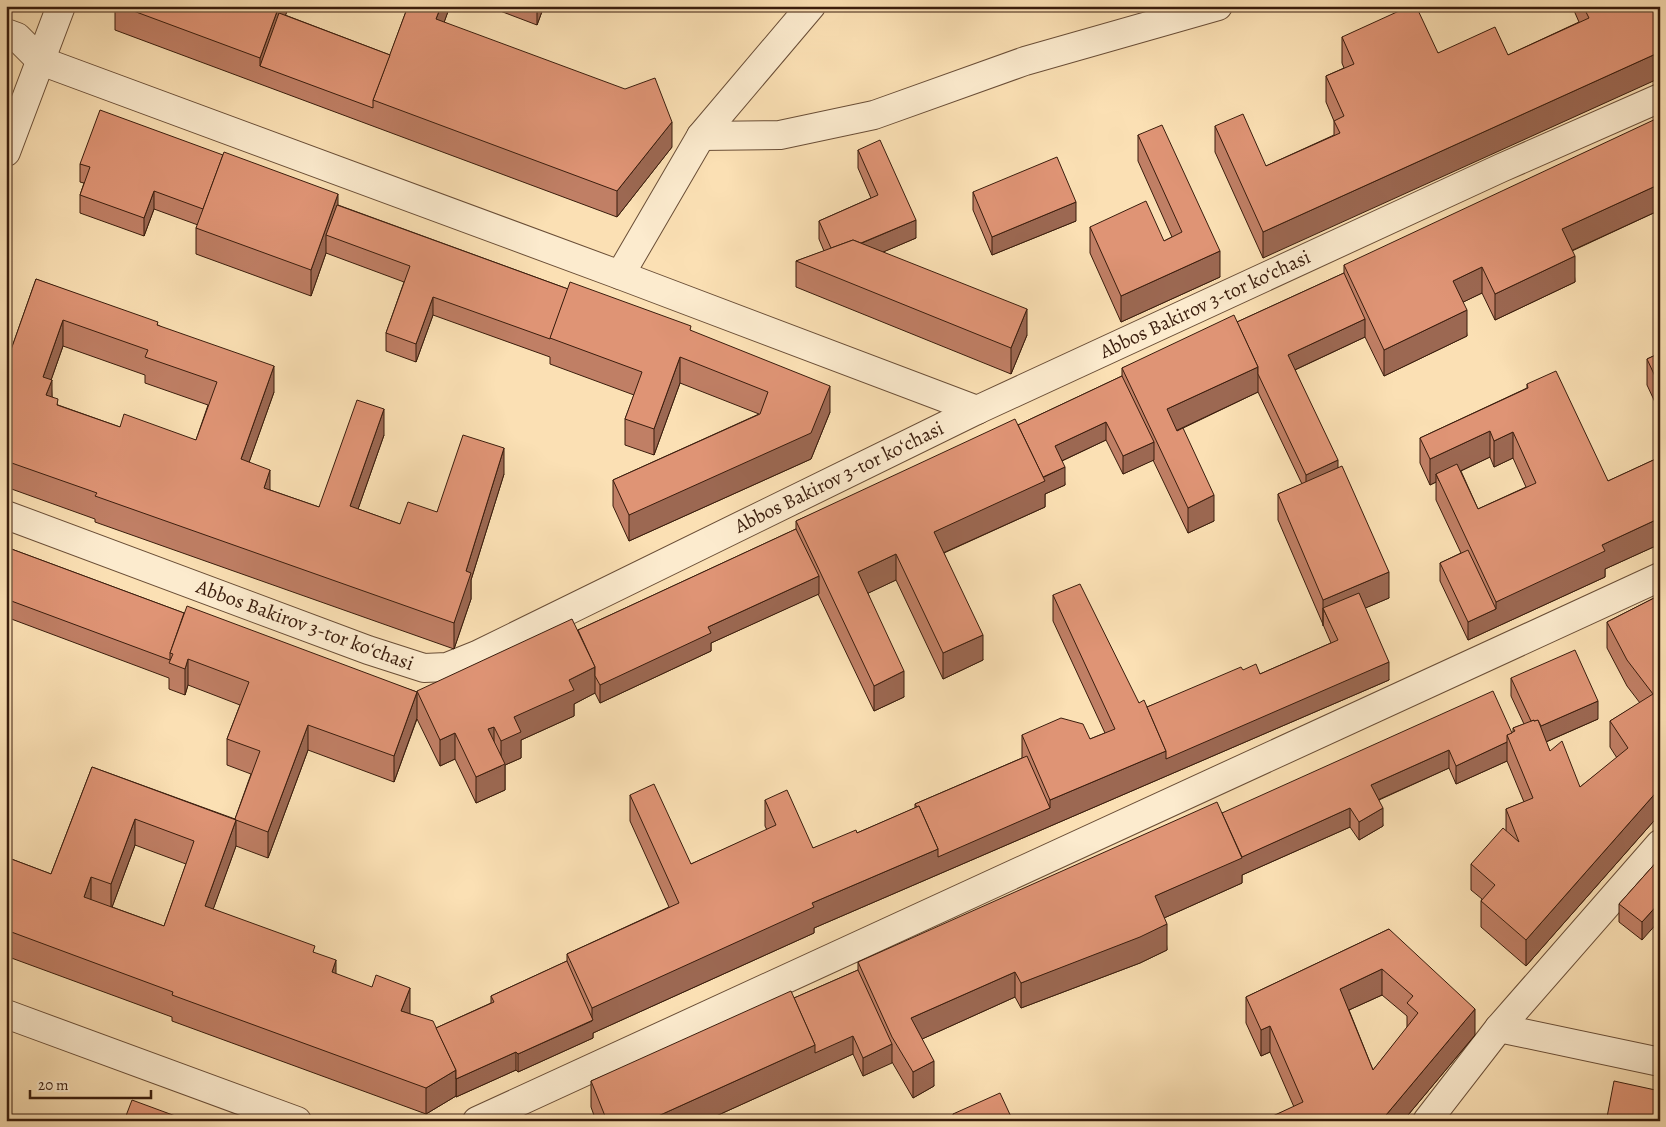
<svg xmlns="http://www.w3.org/2000/svg" width="1666" height="1127" viewBox="0 0 1666 1127" font-family="Alegreya,serif">
<rect width="100%" height="100%" fill="#fbe0b4"/>
<filter id="stains"><feTurbulence type="fractalNoise" baseFrequency=".004" numOctaves="4"/><feColorMatrix values="0 0 0 0 .2 0 0 0 0 .09 0 0 0 0 .02 0 0 0 .5 -.17"/></filter>
<radialGradient id="worn" r=".72"><stop offset=".6" stop-color="#630" stop-opacity="0"/><stop offset="1" stop-color="#630" stop-opacity=".3"/></radialGradient>
<g fill="none" stroke-linecap="round" stroke-linejoin="round">
<defs>
<g id="street">
<polyline points="6,33 17,37 41,61 620,275 977,410"/>
<polyline points="701,136 780,135 874,115 1025,61 1218,6"/>
<polyline points="6,152 61,6"/>
<polyline points="620,275 701,136 811,6"/>
<polyline points="6,515 368,650 424,668 447,667 477,655 977,410 1501,168 1660,98"/>
<polyline points="6,1014 297,1121"/>
<polyline points="1499,1028 1660,1062"/>
<polyline points="477,1121 1660,577"/>
<polyline points="1427,1121 1499,1028 1660,844"/>
</g>
</defs>
<use href="#street" stroke="#6a4e37" stroke-width="30"/>
<use href="#street" stroke="#fcebce" stroke-width="28"/>
</g>
<g fill="#c07f65" stroke="#3a1d0d" fill-rule="evenodd">
<polygon points="115,6 289,6 285,15 390,55 408,6 450,6 444,22 672,147 617,217 115,30"/>
<polygon points="487,6 544,6 537,25"/>
<polygon points="1572,6 1660,6 1263,258 1215,152 1215,126 1266,166 1334,135 1334,121 1326,102 1326,76 1344,68 1342,63 1342,37 1438,53 1508,55 1579,22"/>
<polygon points="1138,135 1220,277 1121,322 1090,253 1090,227 1164,241 1172,237 1138,161"/>
<polygon points="858,150 916,238 883,252 1027,335 1011,374 796,287 796,261 824,251 819,239 819,221 871,198 858,168"/>
<polygon points="80,164 338,205 568,289 691,331 830,412 811,459 629,541 613,506 613,480 759,414 680,383 654,455 625,445 625,419 634,395 550,364 550,357 433,315 416,362 386,351 386,333 404,282 326,253 311,296 196,254 196,228 198,225 154,209 144,236 80,213 80,195 84,183 80,182"/>
<polygon points="973,192 1076,221 992,255 973,210"/>
<path d="M1660,210l-88,41 3,31 -80,38 -13,-27 -19,9 4,34 -83,40 -19,-39 -70,33 43,98 51,130 -24,10 24,72 -575,248v5l-221,100v5l-75,34 -2,-2 -60,27v-1l-30,18 -254,-93v-4l-166,-61v-99l45,17 41,-107 143,52 16,-45 -24,-9v-26l13,-34 -52,-20 -3,10 -16,-6v-11l-163,-61v-70l178,66 233,79 161,-62 218,-101v-8l222,-96 104,-49v-8l115,-46 107,-49v-8zM1258,392l44,92 -24,10v26l53,123 -71,31 -17,-4 -96,37 -8,-4 -86,-108v26l52,112 -15,6 -68,-4v23l-107,46v4l-58,25 -44,15 -48,-48v26l2,4 -76,34 -61,-69v26l39,86 -102,47v7l-76,35v7l-55,25 -100,-54 -21,-21 -102,-44 23,-63 32,12 40,-108 86,32 23,-63 23,47 15,-7 21,44 29,-13v-25l16,-7v-18l53,-24v-12l21,-11 5,10 111,-52v-8l107,-49 56,117 30,-14 -36,-104 28,-13 47,99 40,-19 -39,-107 101,-46v-13l20,-9 -3,-24 44,-21 17,34 30,-14 35,73 26,-12 -37,-90zM135,845l51,19 -22,62 -52,-19z"/>
<path d="M36,279l122,46 116,67 -25,70 21,28 49,17 65,-72 -26,74 42,15 37,-12 67,-38 -33,106v19l-17,50 -359,-127v-3l-89,-32v-123zM63,346l82,29v8l63,22 -12,35 -76,-13 -62,-22 -6,-8 -1,-17z"/>
<polygon points="1660,353 1660,413 1647,385 1647,359"/>
<path d="M1527,384l81,97 52,-24v87l-55,25v8l-137,63 -28,-59v-18l21,-10 -25,-53v-18l-6,3 -10,-22v-25l107,-50zM1490,457l4,10 19,-9 13,29 -48,22 -17,-38z"/>
<polygon points="1660,595 1660,814 1526,966 1481,927 1481,901 1482,899 1471,890 1471,864 1506,831 1506,809 1524,802 1507,761 1456,784 1449,768 1379,800 1383,826 1359,840 1350,827 1242,875 1242,883 1164,918 1167,950 1140,963 1021,1008 1015,997 922,1039 934,1086 913,1098 892,1062 863,1076 853,1054 705,1121 596,1121 591,1107 591,1081 794,998 858,970 858,962 1222,813 1512,733 1513,732 1513,728 1524,724 1511,696 1511,678 1598,719 1546,742 1550,751 1580,787 1617,758 1610,747 1610,721 1640,703 1627,686 1607,648 1607,622"/>
<polygon points="1660,858 1642,940 1619,922 1619,904"/>
<path d="M1389,929l86,106 -72,86h-141l32,-14 -24,-55 -9,4 -15,-33v-26zM1382,995l25,21v12l-34,42 -24,-60z"/>
<polygon points="953,1114 1013,1121 953,1121"/>
<polygon points="1607,1117 1660,1121 1607,1121"/>
</g>
<g fill="#9c6852" stroke="#3a1d0d">
<polygon points="279,6 289,6 266,68 260,66 260,58"/>
<polygon points="441,6 450,6 436,45 436,19"/>
<polygon points="537,6 544,6 537,25"/>
<polygon points="1660,52 1660,78 1263,258 1263,232"/>
<polygon points="672,122 672,147 617,217 617,191"/>
<polygon points="1660,184 1660,210 1562,255 1562,229"/>
<polygon points="154,191 154,209 144,236 144,218"/>
<polygon points="338,194 338,220 326,235 326,253 311,296 311,270"/>
<polygon points="1076,202 1076,221 992,255 992,237"/>
<polygon points="916,220 916,238 834,273 834,255"/>
<polygon points="1220,251 1220,277 1121,322 1121,296"/>
<polygon points="1575,256 1575,282 1495,320 1495,294"/>
<polygon points="1482,267 1482,293 1453,307 1453,281"/>
<polygon points="433,297 433,315 416,362 416,344"/>
<polygon points="1027,309 1027,335 1011,374 1011,348"/>
<polygon points="1467,310 1467,336 1384,376 1384,350"/>
<polygon points="1365,319 1365,337 1288,373 1288,355"/>
<polygon points="63,320 63,346 43,403 43,377"/>
<polygon points="680,357 680,383 654,455 654,429"/>
<polygon points="274,366 274,392 241,485 241,459"/>
<polygon points="1258,367 1258,392 1167,435 1167,409"/>
<polygon points="52,380 52,406 46,395"/>
<polygon points="830,386 830,412 811,459 629,541 629,515"/>
<polygon points="384,409 384,435 350,532 350,506"/>
<polygon points="1106,422 1106,440 1055,464 1055,446"/>
<polygon points="1490,431 1490,457 1439,481 1436,474 1436,482 1430,485 1430,459"/>
<polygon points="1513,432 1513,458 1494,467 1494,441"/>
<polygon points="1154,442 1154,460 1123,474 1123,456"/>
<polygon points="504,448 504,474 471,580 471,599 454,649 454,623 466,571"/>
<polygon points="1338,460 1338,478 1306,493 1306,475"/>
<polygon points="1065,467 1065,485 1045,494 1045,507 934,557 934,532 1040,479"/>
<polygon points="270,470 270,496 264,488"/>
<polygon points="1214,495 1214,521 1188,533 1188,508"/>
<polygon points="1660,518 1660,544 1605,569 1605,577 1468,640 1468,622 1496,609 1496,602 1602,545"/>
<polygon points="896,554 896,580 858,598 858,572"/>
<polygon points="1389,572 1389,598 1330,623 1323,608 1323,626 1323,600"/>
<polygon points="819,576 819,594 711,643 711,651 600,703 600,685 708,627"/>
<polygon points="983,635 983,660 943,679 943,653"/>
<polygon points="188,659 188,685 185,695 185,669"/>
<polygon points="1389,662 1389,680 814,928 814,933 593,1033 593,1038 518,1072 518,1054 592,1021 592,1008 812,903 938,849 1050,808 1050,800 1166,751"/>
<polygon points="595,667 595,693 574,704 574,716 521,740 521,758 505,765 505,790 476,803 476,777 501,766 501,741 514,717 569,680"/>
<polygon points="904,671 904,697 874,711 874,686"/>
<polygon points="417,692 417,718 394,782 394,756"/>
<polygon points="1598,701 1598,719 1534,747 1534,729"/>
<polygon points="308,725 308,750 268,858 268,832"/>
<polygon points="494,727 494,752 488,729"/>
<polygon points="455,733 455,759 440,766 440,740"/>
<polygon points="1507,742 1507,761 1456,784 1456,766"/>
<polygon points="1449,750 1449,768 1371,803 1371,785"/>
<polygon points="1660,788 1660,814 1526,966 1526,940"/>
<polygon points="1350,808 1350,827 1242,875 1242,883 1155,922 1155,896"/>
<polygon points="1383,808 1383,826 1359,840 1359,822"/>
<polygon points="135,819 135,845 111,910 111,884"/>
<polygon points="236,820 236,846 205,932 205,906"/>
<polygon points="91,877 91,903 84,897"/>
<polygon points="1660,902 1660,920 1642,940 1642,922"/>
<polygon points="1167,924 1167,950 1140,963 1021,1008 1021,983"/>
<polygon points="336,960 336,986 332,972"/>
<polygon points="1382,969 1382,995 1340,1014 1340,989"/>
<polygon points="1015,972 1015,997 911,1044 911,1018"/>
<polygon points="410,988 410,1014 401,1011"/>
<polygon points="1475,1009 1475,1035 1403,1121 1381,1121"/>
<polygon points="1270,1026 1270,1052 1261,1056 1261,1030"/>
<polygon points="853,1036 853,1054 705,1121 647,1121 815,1045"/>
<polygon points="892,1044 892,1063 863,1076 863,1058"/>
<polygon points="516,1052 516,1070 456,1097 456,1079"/>
<polygon points="934,1061 934,1086 913,1098 913,1072"/>
<polygon points="456,1070 456,1096 426,1114 426,1088"/>
</g>
<g fill="#df9475" stroke="#3a1d0d" fill-rule="evenodd">
<polygon points="120,6 279,6 260,58"/>
<polygon points="408,6 441,6 436,19 625,89 655,78 672,122 617,191 373,100"/>
<polygon points="1410,6 1416,6 1438,53 1495,27 1508,55 1589,18 1583,6 1660,6 1660,52 1263,232 1215,126 1243,114 1266,166 1340,133 1334,121 1344,116 1326,76 1354,64 1342,37"/>
<polygon points="279,13 390,55 373,100 373,108 260,66"/>
<polygon points="100,110 223,155 203,209 154,191 144,218 80,195 90,167 80,164"/>
<polygon points="1660,117 1660,184 1562,229 1575,256 1495,294 1482,267 1453,281 1467,310 1384,350 1344,265"/>
<polygon points="1162,125 1220,251 1121,296 1090,227 1146,201 1164,241 1182,232 1138,135"/>
<polygon points="880,140 916,220 861,243 853,240 831,248 819,221 878,195 858,150"/>
<polygon points="224,152 338,194 311,270 196,228"/>
<polygon points="1057,157 1076,202 992,237 973,192"/>
<polygon points="337,205 568,289 550,339 433,297 416,344 386,333 410,266 326,235"/>
<polygon points="853,240 1027,309 1011,348 796,261"/>
<polygon points="1344,273 1365,319 1288,355 1338,460 1306,475 1258,374 1258,367 1237,322"/>
<path d="M36,279l122,43 -1,3 117,41 -33,93 29,11 -6,18 55,19 38,-107 27,9 -34,97 50,18 8,-22 29,10 26,-77 41,13 -38,123 5,2 -17,50 -359,-127 2,-3 -91,-32v-97zM63,320l85,30 -3,7 72,25 -21,58 -72,-26 -4,13 -63,-22 1,-6 -12,-4 6,-15 -9,-3z"/>
<polygon points="570,282 691,326 690,330 830,386 811,433 629,515 613,480 760,414 768,392 680,357 654,429 625,419 642,372 550,338"/>
<polygon points="1234,315 1258,367 1167,409 1177,431 1183,428 1214,495 1188,508 1122,368"/>
<polygon points="1660,353 1660,387 1647,359"/>
<polygon points="1556,371 1608,481 1660,457 1660,518 1602,545 1605,551 1496,602 1436,474 1457,464 1478,509 1536,483 1513,432 1494,441 1490,431 1430,459 1420,438 1528,388 1527,384"/>
<polygon points="1122,376 1154,442 1123,456 1106,422 1055,446 1065,467 1043,477 1018,425"/>
<polygon points="1015,419 1045,481 934,532 983,635 943,653 896,554 858,572 904,671 874,686 796,521"/>
<polygon points="1342,466 1389,572 1323,600 1278,494"/>
<polygon points="796,529 819,576 708,627 711,633 600,685 595,676 595,667 578,630"/>
<polygon points="6,547 184,613 170,653 170,660 6,599"/>
<polygon points="1468,550 1496,609 1468,622 1440,563"/>
<polygon points="1080,584 1139,703 1144,700 1166,751 1050,800 1022,735 1061,718 1083,724 1090,739 1115,729 1053,595"/>
<polygon points="1359,593 1389,662 1166,759 1166,751 1147,707 1241,667 1243,670 1256,664 1260,674 1338,640 1323,608"/>
<polygon points="1660,595 1660,643 1657,645 1660,648 1660,788 1526,940 1481,901 1495,885 1471,864 1503,828 1519,842 1506,809 1533,798 1507,735 1515,731 1513,728 1534,720 1534,721 1538,720 1550,751 1562,741 1580,787 1628,748 1610,721 1653,694 1627,660 1607,622"/>
<path d="M187,606l230,86 -23,64 -86,-31 -40,107 -32,-12 -31,86 110,40 -2,6 23,8 -4,12 40,15 4,-12 34,13 -9,23 32,10 23,49 -30,18 -254,-93 1,-3 -167,-62v-73l45,17 41,-107 144,53 -1,-1 25,-68 -33,-12 22,-57 -61,-23 -3,10 -16,-6 4,-9 -3,-1zM135,819l59,22 -30,85 -80,-29 7,-20 20,7z"/>
<polygon points="572,619 595,667 569,680 574,690 514,717 521,732 501,741 494,727 488,729 505,764 476,777 455,733 440,740 417,691"/>
<polygon points="1575,650 1598,701 1541,726 1538,720 1534,721 1534,720 1531,721 1511,678"/>
<polygon points="1493,691 1512,733 1507,735 1507,742 1456,766 1449,750 1371,785 1383,808 1359,822 1350,808 1242,857 1222,813"/>
<polygon points="1027,756 1050,808 938,857 938,849 919,806 917,807 915,804"/>
<polygon points="654,784 691,864 776,825 765,800 787,790 813,848 856,830 857,833 919,806 938,849 812,903 814,907 592,1008 567,954 679,903 630,795"/>
<polygon points="1217,802 1242,858 1155,896 1167,924 1140,937 1021,983 1015,972 911,1018 934,1061 913,1072 892,1037 858,962"/>
<polygon points="1660,858 1660,902 1642,922 1619,904"/>
<path d="M1389,929l86,80 -94,112h-119l41,-19 -33,-76 -9,4 -15,-33zM1382,969l31,27 -6,7 11,10 -45,57 -33,-81z"/>
<polygon points="567,961 593,1020 518,1054 516,1052 456,1079 456,1070 436,1028 494,1002 491,996"/>
<polygon points="858,970 892,1044 863,1058 853,1036 815,1053 815,1045 794,998"/>
<polygon points="791,991 815,1045 647,1121 607,1121 591,1081"/>
<polygon points="1614,1081 1660,1091 1660,1121 1627,1121 1607,1117"/>
<polygon points="1000,1093 1013,1121 956,1121 953,1114"/>
<polygon points="132,1100 189,1121 124,1121"/>
</g>
<g text-anchor="middle" dominant-baseline="central" stroke-width="4" stroke-linejoin="round" paint-order="stroke">
<g font-size="20" fill="#3a1d0d" stroke="#fcebce">
<text transform="translate(1205 304) rotate(-25)">Abbos Bakirov 3-tor koʻchasi</text>
<text transform="translate(839 477) rotate(-26)">Abbos Bakirov 3-tor koʻchasi</text>
<text transform="translate(305 625) rotate(20)">Abbos Bakirov 3-tor koʻchasi</text>
</g>
</g>
<rect width="1666" height="1127" fill="none" stroke="#fbe0b4" stroke-width="25"/>
<rect x="8" y="8" width="1651" height="1112" fill="none" stroke="#3a1d0d" stroke-width="2.5"/>
<rect x="12" y="12" width="1641" height="1102" fill="none" stroke="#3a1d0d"/>
<path d="M30 1090v8h121v-8" fill="none" stroke="#3a1d0d" stroke-width="2.5"/>
<text x="38" y="1090" font-size="15" fill="#3a1d0d" stroke="#fcebce" stroke-width="4" paint-order="stroke">20 m</text>
<rect width="100%" height="100%" filter="url(#stains)"/>
<rect width="100%" height="100%" fill="url(#worn)"/>
</svg>
